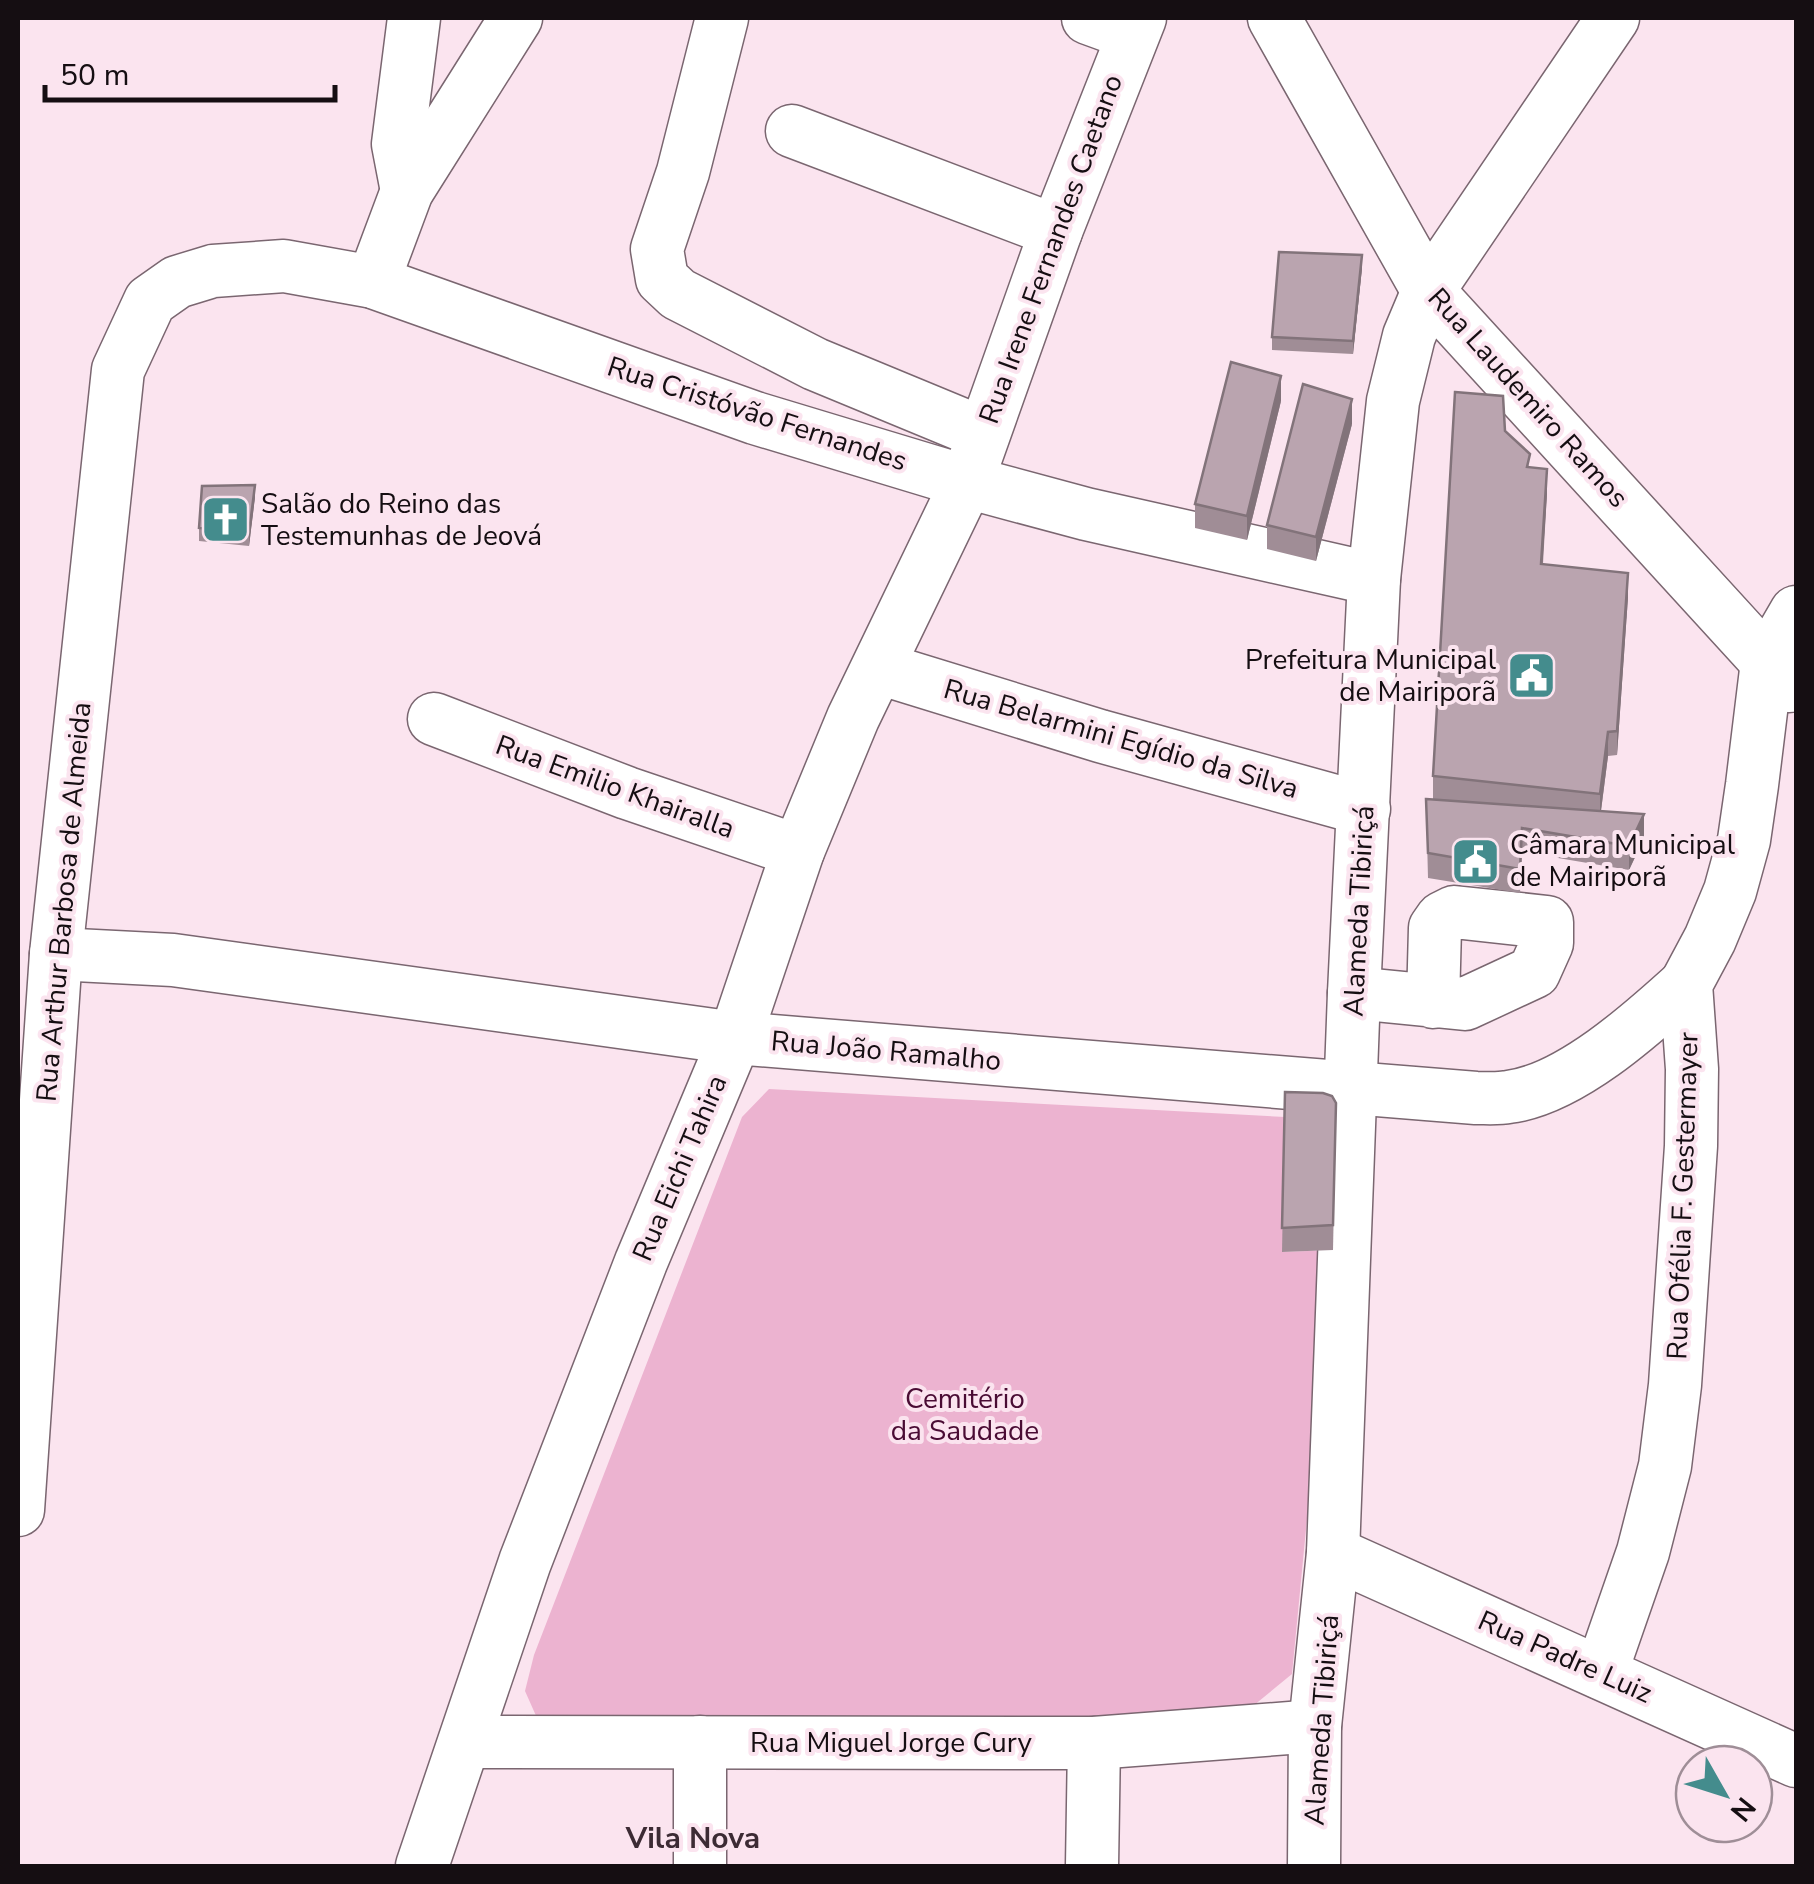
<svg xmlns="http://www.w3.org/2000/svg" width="1814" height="1884" viewBox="0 0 1814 1884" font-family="'Nunito Sans',sans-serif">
<rect width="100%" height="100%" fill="#fbe4ef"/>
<polygon fill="#ecb3d0" points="769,1089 1285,1117 1283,1252 1333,1250 1292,1674 1253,1706 1138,1726 537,1718 525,1691 534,1655 742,1117"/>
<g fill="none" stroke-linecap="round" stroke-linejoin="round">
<defs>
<g id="minor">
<polyline points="722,18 683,172 657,249 662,279 678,294 815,364 982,433"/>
<polyline points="1088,18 1132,34"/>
<polyline points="1274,18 1428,291 1789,686"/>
<polyline points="792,131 1056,231"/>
<polyline points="407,191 398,144 414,18"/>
<polyline points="373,282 407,191 516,18"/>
<polyline points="879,668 1100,736 1364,809"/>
<polyline points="434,719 627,793 798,851"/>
<path d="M56,954l117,6 562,78 741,60c11,0 22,1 32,-1 61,-7 134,-73 178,-113"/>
<polyline points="1354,993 1465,1004 1534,972 1547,943 1547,922 1454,912 1442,918 1435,928 1433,1002"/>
<polyline points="18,1510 56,954 118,370 150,301 177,282 213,271 284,266 373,282 755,418 967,482 1086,514 1374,579"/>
<polyline points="1333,1553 1796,1761"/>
<polyline points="1601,1673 1643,1552 1665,1466 1675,1385 1691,1146 1692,1069 1686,984 1710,939 1730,891 1744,840 1752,785 1767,662 1796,612"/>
<polyline points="466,1742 1094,1743 1315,1726"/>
<polyline points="700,1742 700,1866"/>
<polyline points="422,1866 525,1562 641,1262 735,1038 798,851 853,718 967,482 1056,231 1140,18"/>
<polyline points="1092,1866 1094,1743"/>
<polyline points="1314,1866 1315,1726 1333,1553 1354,993 1374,579 1393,401 1409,336 1428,291 1613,18"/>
</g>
</defs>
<use href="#minor" stroke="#7a6670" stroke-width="55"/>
<use href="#minor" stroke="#fff" stroke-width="52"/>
</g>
<g fill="#a08d96">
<polygon points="1362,268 1353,354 1272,350 1272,337"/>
<polygon points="1281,401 1247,540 1195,528 1195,504"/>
<polygon points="1352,424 1316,561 1267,549 1267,525"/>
<polygon points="1505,431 1547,493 1543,564 1628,597 1617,755 1608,756 1601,811 1644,838 1629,870 1522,852 1520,893 1428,878 1426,799 1433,800 1433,776"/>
<polygon points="255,497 249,546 199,541 199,528"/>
<polygon points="1285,1092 1336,1103 1333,1250 1282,1252"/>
</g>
<g fill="#82737a">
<polygon points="1362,255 1362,268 1353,354 1353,341"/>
<polygon points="1281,376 1281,401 1247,540 1247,516"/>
<polygon points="1352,399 1352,424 1316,561 1316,537"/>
<polygon points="1547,469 1547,493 1541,588 1541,564"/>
<polygon points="255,485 255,497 249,546 249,533"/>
<polygon points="1628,573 1628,597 1617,755 1617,731"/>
<polygon points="1608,732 1608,756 1600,818 1600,794"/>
<polygon points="1644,814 1644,838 1629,870 1629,846"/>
</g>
<g fill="#baa4af" stroke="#82737a" stroke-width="2.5">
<polygon points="1279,252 1362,255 1353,341 1272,337"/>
<polygon points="1231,362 1281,376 1247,516 1195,504"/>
<polygon points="1303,384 1352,399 1316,537 1267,525"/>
<polygon points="1455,392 1503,396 1505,431 1530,454 1527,467 1547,469 1541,564 1628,573 1617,731 1608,732 1600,794 1433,776"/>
<polygon points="255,485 249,533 199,528 202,486"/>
<polygon points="1426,799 1644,814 1629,846 1522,828 1520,869 1428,853"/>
<polygon points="1285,1092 1323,1093 1332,1096 1336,1103 1333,1225 1282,1228"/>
</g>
<defs>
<symbol id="church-square" viewBox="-11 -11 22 22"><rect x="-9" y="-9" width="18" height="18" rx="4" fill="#448c8d" stroke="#fbe4ef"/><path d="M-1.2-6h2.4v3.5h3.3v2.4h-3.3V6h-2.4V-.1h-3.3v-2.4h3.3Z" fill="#fff"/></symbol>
<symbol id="civic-square" viewBox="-11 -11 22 22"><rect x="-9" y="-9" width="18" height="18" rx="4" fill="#448c8d" stroke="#fbe4ef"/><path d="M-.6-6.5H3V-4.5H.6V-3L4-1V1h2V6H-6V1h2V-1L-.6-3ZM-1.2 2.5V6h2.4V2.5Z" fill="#fff"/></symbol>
</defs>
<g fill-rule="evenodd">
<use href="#church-square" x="198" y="492" width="55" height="55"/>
<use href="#civic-square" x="1504" y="648" width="55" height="55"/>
<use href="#civic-square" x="1448" y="834" width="55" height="55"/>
</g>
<g text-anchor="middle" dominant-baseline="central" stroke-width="8" stroke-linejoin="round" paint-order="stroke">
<g font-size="28" fill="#150e12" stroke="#fbe4ef">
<text transform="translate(1051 249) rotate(-70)">Rua Irene Fernandes Caetano</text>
<text transform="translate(1528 398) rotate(48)">Rua Laudemiro Ramos</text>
<text transform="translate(757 414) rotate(18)">Rua Cristóvão Fernandes</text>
<text transform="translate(1121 739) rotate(16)">Rua Belarmini Egídio da Silva</text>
<text transform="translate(615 787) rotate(20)">Rua Emilio Khairalla</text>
<text transform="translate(64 902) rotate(-85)">Rua Arthur Barbosa de Almeida</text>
<text transform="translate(1359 911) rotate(-87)">Alameda Tibiriçá</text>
<text transform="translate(886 1051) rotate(5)">Rua João Ramalho</text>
<text transform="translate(680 1168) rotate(-67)">Rua Eichi Tahira</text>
<text transform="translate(1683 1196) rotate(-88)">Rua Ofélia F. Gestermayer</text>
<text transform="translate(1565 1657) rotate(24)">Rua Padre Luiz</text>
<text transform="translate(1322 1720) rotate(-86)">Alameda Tibiriçá</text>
<text x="891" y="1743">Rua Miguel Jorge Cury</text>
</g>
<g font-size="28" fill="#150e12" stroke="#fbe4ef" text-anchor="start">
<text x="261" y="504">Salão do Reino das<tspan x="261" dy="32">Testemunhas de Jeová</tspan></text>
<text x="1496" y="660" text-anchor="end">Prefeitura Municipal<tspan x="1496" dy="32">de Mairiporã</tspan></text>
<text x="1510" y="845">Câmara Municipal<tspan x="1510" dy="32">de Mairiporã</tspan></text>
</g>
<g font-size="28" fill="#4a0c34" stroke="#fbe4ef">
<text x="965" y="1399">Cemitério<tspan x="965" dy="32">da Saudade</tspan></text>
</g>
<g font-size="30" font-weight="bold" fill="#3c2b34" stroke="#fbe4ef">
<text x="693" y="1838">Vila Nova</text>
</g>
</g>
<rect width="1814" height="1884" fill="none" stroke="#150e12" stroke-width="40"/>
<g transform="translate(1724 1794) rotate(129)"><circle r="48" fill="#fbe4ef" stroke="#9f8e97" stroke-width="2.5"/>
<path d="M0-8L18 38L0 25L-18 38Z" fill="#448c8d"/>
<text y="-15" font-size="28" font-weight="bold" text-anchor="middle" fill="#150e12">N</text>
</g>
<path d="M45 85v15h290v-15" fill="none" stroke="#150e12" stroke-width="5"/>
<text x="60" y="85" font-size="30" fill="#150e12" stroke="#fbe4ef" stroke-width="8" paint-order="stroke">50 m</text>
</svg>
